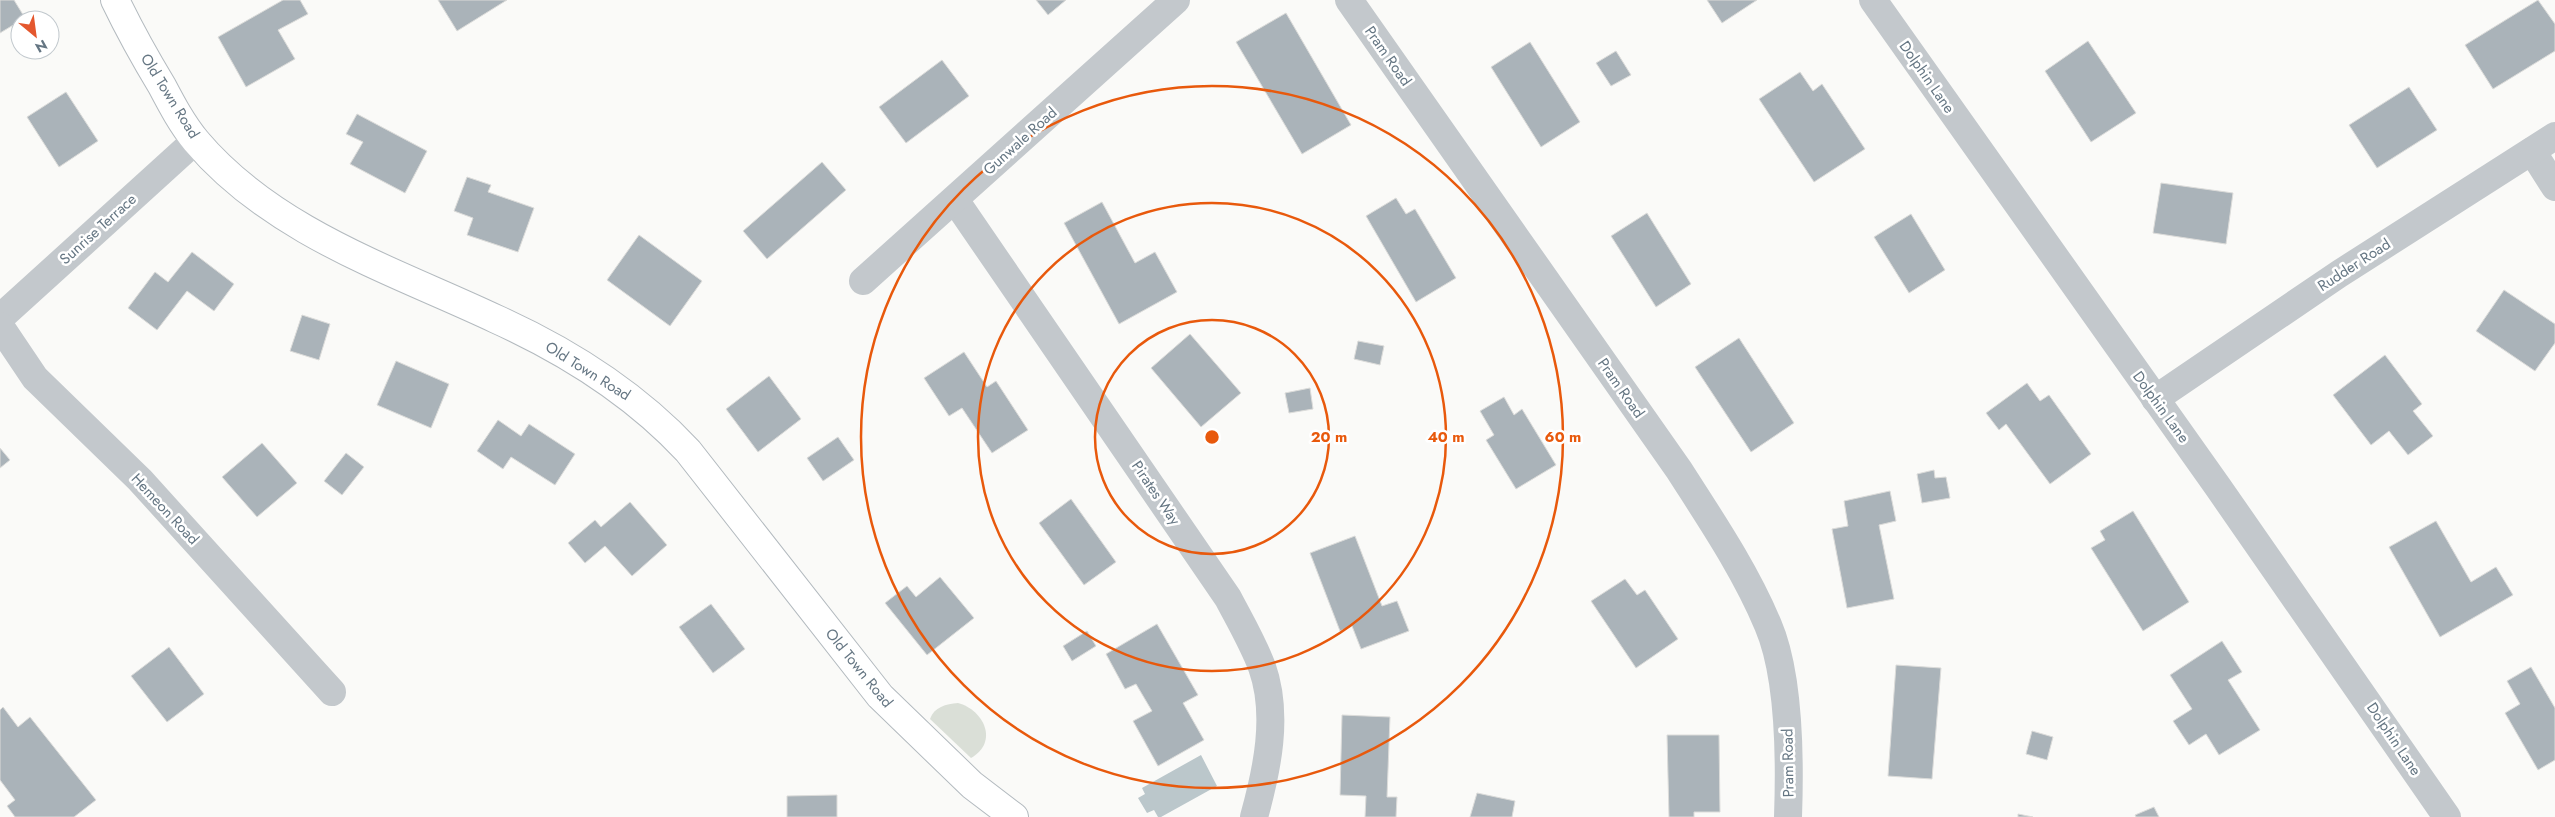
<svg xmlns="http://www.w3.org/2000/svg" width="2555" height="817" viewBox="0 0 2555 817" font-family="Jost,sans-serif">
<rect width="100%" height="100%" fill="#fafaf8"/>
<path fill="#dadfd7" d="M958,703c26,7 41,39 13,55l-41,-39c4,-12 16,-15 28,-16z"/>
<polygon fill="#bbc7cb" points="1201,755 1217,786 1161,817 1158,817 1154,810 1147,813 1138,798 1145,794 1142,788"/>
<g fill="#aab3b9" stroke="#dcdcda">
<polygon points="0,0 14,0 25,18 0,33"/>
<polygon points="283,0 300,0 308,14 278,30 295,59 246,87 218,37"/>
<polygon points="438,0 507,0 457,31"/>
<polygon points="1036,0 1066,0 1048,15"/>
<polygon points="1707,0 1757,0 1722,23"/>
<polygon points="2538,0 2555,24 2555,51 2493,89 2465,45"/>
<polygon points="1286,13 1351,125 1302,154 1236,42"/>
<polygon points="2088,41 2136,113 2091,142 2045,71"/>
<polygon points="1530,42 1580,122 1541,147 1491,67"/>
<polygon points="1616,51 1631,75 1611,86 1596,63"/>
<polygon points="942,60 969,96 906,143 879,107"/>
<polygon points="1800,72 1813,91 1822,84 1865,149 1814,182 1759,99"/>
<polygon points="2409,87 2437,130 2377,168 2349,125"/>
<polygon points="66,92 98,141 59,167 27,117"/>
<polygon points="357,114 427,151 405,193 350,164 363,142 346,134"/>
<polygon points="822,162 846,190 767,259 743,231"/>
<polygon points="467,177 491,185 488,192 534,208 518,252 467,235 473,218 454,211"/>
<polygon points="2161,183 2233,193 2226,244 2153,233"/>
<polygon points="1396,198 1406,214 1415,209 1456,278 1416,302 1366,216"/>
<polygon points="1102,202 1135,263 1155,252 1177,292 1119,324 1064,223"/>
<polygon points="1647,213 1691,284 1656,307 1611,236"/>
<polygon points="1911,214 1945,270 1909,293 1874,237"/>
<polygon points="639,235 702,281 670,326 607,280"/>
<polygon points="192,252 234,284 214,311 187,291 157,330 128,308 155,272 168,282"/>
<polygon points="2504,290 2555,324 2555,343 2535,371 2476,331"/>
<polygon points="302,315 330,324 319,360 290,351"/>
<polygon points="1190,334 1241,393 1201,427 1151,368"/>
<polygon points="1739,338 1794,423 1751,452 1695,367"/>
<polygon points="1358,341 1384,346 1380,365 1354,359"/>
<polygon points="964,352 987,387 996,381 1028,430 992,453 962,408 949,416 924,378"/>
<polygon points="2385,355 2422,404 2413,411 2433,436 2408,455 2389,431 2371,445 2333,395"/>
<polygon points="396,361 449,384 431,428 377,405"/>
<polygon points="769,376 801,419 758,452 726,409"/>
<polygon points="2027,383 2040,401 2049,395 2091,454 2050,484 2006,424 1999,430 1986,413"/>
<polygon points="1310,388 1313,409 1289,413 1285,393"/>
<polygon points="1504,397 1514,415 1522,409 1556,465 1516,489 1486,440 1494,435 1480,411"/>
<polygon points="498,420 521,436 529,424 575,454 555,485 511,457 503,469 477,451"/>
<polygon points="838,437 854,460 823,481 807,458"/>
<polygon points="262,443 297,483 257,517 222,477"/>
<polygon points="0,448 10,460 0,468"/>
<polygon points="346,453 364,467 342,495 324,481"/>
<polygon points="1934,470 1935,478 1946,477 1950,498 1922,503 1917,474"/>
<polygon points="1890,491 1896,521 1879,525 1894,599 1847,608 1832,529 1848,526 1844,501"/>
<polygon points="1071,499 1116,562 1084,585 1039,523"/>
<polygon points="630,502 667,545 632,576 605,546 585,563 568,543 595,520 601,527"/>
<polygon points="2133,511 2189,602 2143,631 2091,548 2105,540 2100,531"/>
<polygon points="2436,521 2471,582 2496,567 2513,595 2440,637 2389,547"/>
<polygon points="1355,536 1382,606 1397,601 1409,631 1361,649 1352,626 1340,631 1310,553"/>
<polygon points="940,577 974,618 927,655 885,603 907,586 916,597"/>
<polygon points="1625,579 1637,595 1645,590 1678,639 1636,668 1591,601"/>
<polygon points="711,604 745,649 713,673 679,627"/>
<polygon points="1157,624 1198,695 1183,703 1204,740 1158,766 1133,721 1152,711 1136,684 1125,689 1106,654"/>
<polygon points="1087,631 1096,646 1072,661 1063,646"/>
<polygon points="2222,641 2242,672 2228,680 2260,730 2219,755 2206,734 2189,745 2173,721 2192,709 2170,675"/>
<polygon points="169,647 204,694 167,722 131,676"/>
<polygon points="1896,665 1941,668 1932,779 1888,776"/>
<polygon points="2531,667 2555,708 2555,760 2538,770 2505,713 2520,704 2507,681"/>
<polygon points="3,707 18,727 30,717 96,800 74,817 15,817 7,806 15,800 0,780 0,710"/>
<polygon points="1342,715 1390,717 1387,797 1397,797 1396,817 1365,817 1366,796 1340,795"/>
<polygon points="2032,731 2053,737 2047,760 2026,754"/>
<polygon points="1667,735 1719,735 1720,812 1694,812 1694,817 1669,817"/>
<polygon points="1477,793 1515,801 1512,817 1470,817"/>
<polygon points="837,795 837,817 787,817 787,796"/>
<polygon points="2154,807 2159,817 2136,817 2135,815"/>
<polygon points="2018,814 2033,817 2018,817"/>
</g>
<g fill="none" stroke-linecap="round" stroke-linejoin="round">
<defs>
<path id="secondary" d="M115,0c14,29 30,58 47,86 10,19 20,38 34,55 77,91 196,129 300,178 73,33 138,74 192,132l192,245 92,89 42,32"/>
</defs>
<use href="#secondary" stroke="#b3babf" stroke-width="30"/>
<g stroke="#c3c8cc" stroke-width="28">
<path d="M1349,0l330,470c32,50 66,100 89,155 22,51 22,136 20,192"/>
<polyline points="1873,0 2218,487 2447,817"/>
<polyline points="2532,151 2555,187"/>
<path d="M955,200l273,398c12,23 25,45 34,69 17,48 5,103 -8,150"/>
<polyline points="863,281 1176,0"/>
<polyline points="0,318 196,140"/>
<polyline points="0,326 35,378 140,480 332,692"/>
<polyline points="2155,399 2339,274 2555,136"/>
</g>
<use href="#secondary" stroke="#fff" stroke-width="28"/>
</g>
<g fill="none" stroke="#e8590c" stroke-width="2.5">
<circle cx="1212" cy="437" r="117"/>
<circle cx="1212" cy="437" r="234"/>
<circle cx="1212" cy="437" r="351"/>
</g>
<g text-anchor="middle" dominant-baseline="central" stroke-width="5" stroke-linejoin="round" paint-order="stroke">
<g font-size="15" fill="#657683" stroke="#fff">
<text transform="translate(1388 56) rotate(55)">Pram Road</text>
<text transform="translate(1927 77) rotate(55)">Dolphin Lane</text>
<text transform="translate(170 96) rotate(58)">Old Town Road</text>
<text transform="translate(1020 141) rotate(-42)">Gunwale Road</text>
<text transform="translate(98 229) rotate(-42)">Sunrise Terrace</text>
<text transform="translate(2354 265) rotate(-33)">Rudder Road</text>
<text transform="translate(588 371) rotate(32)">Old Town Road</text>
<text transform="translate(1621 388) rotate(55)">Pram Road</text>
<text transform="translate(2161 407) rotate(54)">Dolphin Lane</text>
<text transform="translate(1156 493) rotate(56)">Pirates Way</text>
<text transform="translate(165 509) rotate(47)">Hemeon Road</text>
<text transform="translate(859 668) rotate(51)">Old Town Road</text>
<text transform="translate(2394 739) rotate(56)">Dolphin Lane</text>
<text transform="translate(1788 763) rotate(-91)">Pram Road</text>
</g>
</g>
<circle cx="1212" cy="437" r="8" fill="#e8590c" stroke="#fff" stroke-width="2.5"/>
<g font-size="15" text-anchor="middle" font-weight="bold" fill="#e8590c" stroke="#fff" stroke-width="5" stroke-linejoin="round" paint-order="stroke">
<text x="1329" y="442">20 m</text>
<text x="1446" y="442">40 m</text>
<text x="1563" y="442">60 m</text>
</g>
<g transform="translate(35 35) rotate(151)"><circle r="24" fill="#ffffff" stroke="#c1c8cd"/>
<path d="M0-4L9 19L0 12L-9 19Z" fill="#e4572e"/>
<text y="-8" font-size="14" font-weight="bold" text-anchor="middle" fill="#657683">N</text>
</g>
</svg>
